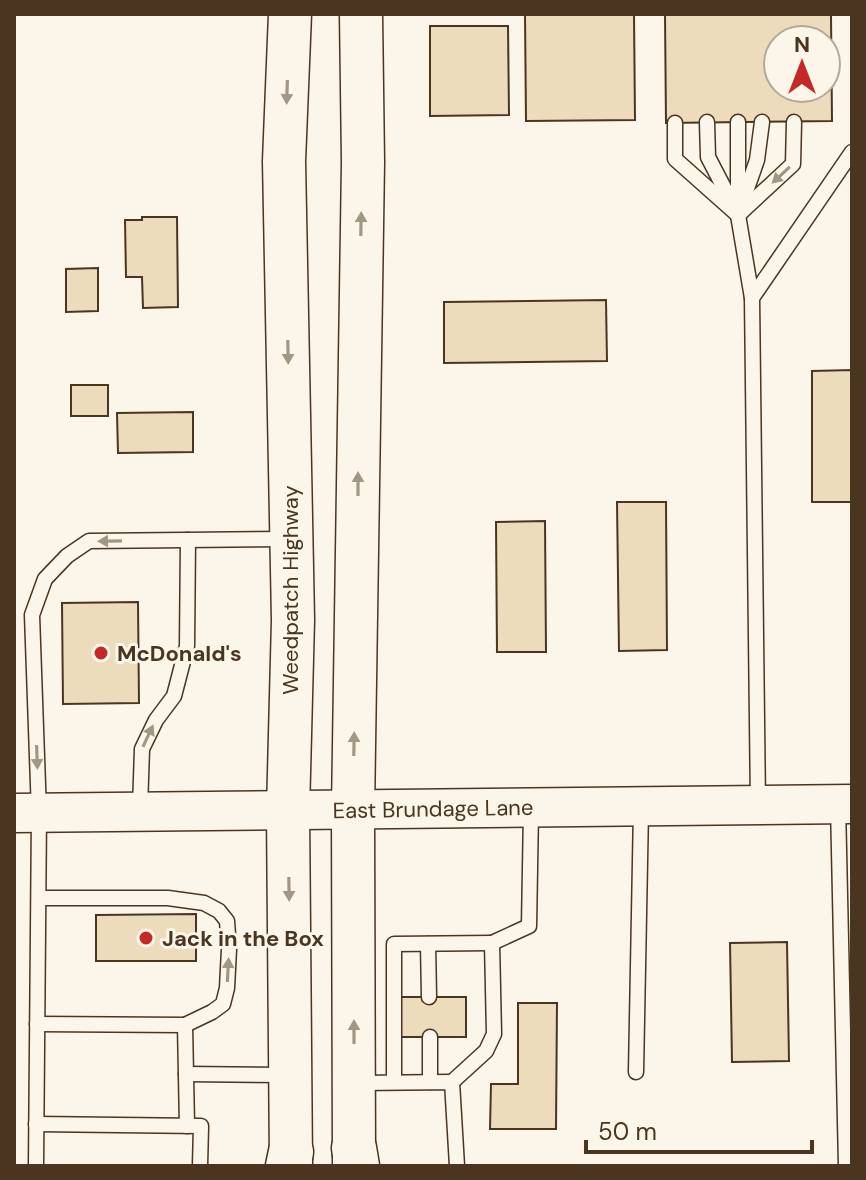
<svg xmlns="http://www.w3.org/2000/svg" width="866" height="1180" viewBox="0 0 866 1180" font-family="'DM Sans',sans-serif">
<rect width="100%" height="100%" fill="#fbf6e9"/>
<g fill="#ecdcbc" stroke="#4a3520" stroke-width="2" fill-rule="evenodd">
<polygon points="525,14 634,14 635,120 526,121"/>
<path d="M665,14h166l1,107 -166,2zM778,40h48v48h-48z"/>
<polygon points="430,26 508,26 509,115 430,116"/>
<polygon points="142,217 177,217 178,307 143,308 142,277 126,277 125,220 142,220"/>
<polygon points="98,268 98,311 66,312 66,269"/>
<polygon points="606,300 607,361 444,363 444,302"/>
<polygon points="852,370 852,502 812,502 812,371"/>
<rect x="71" y="385" width="37" height="31"/>
<polygon points="193,412 193,452 118,453 117,413"/>
<polygon points="617,502 666,502 667,650 619,651"/>
<polygon points="545,521 546,652 497,652 496,522"/>
<polygon points="138,602 139,703 63,704 62,603"/>
<polygon points="196,914 196,961 96,961 96,915"/>
<polygon points="787,942 789,1061 732,1062 730,943"/>
<rect x="400" y="997" width="66" height="40"/>
<polygon points="518,1003 557,1003 556,1129 490,1129 491,1084 518,1084"/>
</g>
<g fill="none" stroke-linecap="round" stroke-linejoin="round">
<defs>
<g id="service">
<polyline points="707,122 708,157 734,207"/>
<polyline points="738,122 738,215 752,298"/>
<polyline points="675,123 675,159 738,215"/>
<polyline points="742,203 757,160 762,122"/>
<polyline points="738,215 793,164 794,122"/>
<polyline points="758,805 752,298 852,152"/>
<polyline points="838,805 846,1166"/>
<polyline points="140,808 142,749 156,720 174,696 187,646 188,540"/>
<polyline points="39,898 168,898 204,903 219,911 227,921 229,949 227,988 223,1004 212,1012 185,1025"/>
<polyline points="428,944 429,997"/>
<polyline points="37,1024 185,1025 187,1126"/>
<polyline points="430,1037 430,1082"/>
<polyline points="636,1072 641,809"/>
<polyline points="186,1074 286,1075"/>
<polyline points="394,1082 394,944 492,943"/>
<polyline points="452,1082 486,1051 494,1034 492,943 529,926 531,811"/>
<polyline points="359,1083 452,1082 457,1166"/>
<polyline points="36,1124 201,1126 200,1166"/>
<polyline points="36,1166 39,813 32,615 45,579 67,556 89,541 289,539"/>
</g>
<polyline id="secondary" points="14,813 852,804"/>
<g id="primary">
<polyline points="290,14 284,161 293,620 288,811 291,1166"/>
<polyline points="354,1166 353,811 363,162 361,14"/>
</g>
<g id="motorway">
<polyline points="354,1148 357,1166"/>
<polyline points="288,1166 291,1152"/>
</g>
</defs>
<use href="#service" stroke="#4a3520" stroke-width="17"/>
<use href="#secondary" stroke="#4a3520" stroke-width="41"/>
<use href="#primary" stroke="#4a3520" stroke-width="45"/>
<use href="#motorway" stroke="#4a3520" stroke-width="47"/>
<use href="#service" stroke="#fbf6e9" stroke-width="14"/>
<use href="#secondary" stroke="#fbf6e9" stroke-width="38"/>
<use href="#primary" stroke="#fbf6e9" stroke-width="42"/>
<use href="#motorway" stroke="#fbf6e9" stroke-width="44"/>
</g>
<defs><path id="oneway-solid" d="M-6-.8H1V-3.2L6.5 0L1 3.2V.8H-6Z" transform="scale(2)"/></defs>
<g fill="#a29684">
<use href="#oneway-solid" transform="translate(287 92) rotate(92)"/>
<use href="#oneway-solid" transform="translate(781 175) rotate(137)"/>
<use href="#oneway-solid" transform="translate(361 224) rotate(-89)"/>
<use href="#oneway-solid" transform="translate(288 352) rotate(89)"/>
<use href="#oneway-solid" transform="translate(358 484) rotate(-90)"/>
<use href="#oneway-solid" transform="translate(110 541) rotate(179)"/>
<use href="#oneway-solid" transform="translate(148 736) rotate(-65)"/>
<use href="#oneway-solid" transform="translate(354 744) rotate(-89)"/>
<use href="#oneway-solid" transform="translate(37 757) rotate(88)"/>
<use href="#oneway-solid" transform="translate(289 889) rotate(89)"/>
<use href="#oneway-solid" transform="translate(228 970) rotate(-87)"/>
<use href="#oneway-solid" transform="translate(354 1032) rotate(-90)"/>
</g>
<g fill="#c62828" stroke="#fbf6e9" stroke-width="3">
<circle cx="101" cy="653" r="8"/>
<circle cx="146" cy="938" r="8"/>
</g>
<g text-anchor="middle" dominant-baseline="central" stroke-width="6" stroke-linejoin="round" paint-order="stroke">
<g font-size="22" fill="#4a3520" stroke="#fbf6e9">
<text transform="translate(290 590) rotate(-90)">Weedpatch Highway</text>
<text transform="translate(433 809) rotate(-1)">East Brundage Lane</text>
</g>
<g font-size="22" font-weight="bold" fill="#4a3520" stroke="#fbf6e9" text-anchor="start">
<text x="117" y="653">McDonald's</text>
<text x="162" y="938">Jack in the Box</text>
</g>
</g>
<rect width="866" height="1180" fill="none" stroke="#4a3520" stroke-width="32"/>
<g transform="translate(802 64)"><circle r="38" fill="#fbf6e9" stroke="#b4a999" stroke-width="2"/>
<path d="M0-6L14 30L0 20L-14 30Z" fill="#c62828"/>
<text y="-12" font-size="22" font-weight="bold" text-anchor="middle" fill="#4a3520">N</text>
</g>
<path d="M586 1140v12h226v-12" fill="none" stroke="#4a3520" stroke-width="4"/>
<text x="598" y="1140" font-size="24" fill="#4a3520" stroke="#fbf6e9" stroke-width="6" paint-order="stroke">50 m</text>
</svg>
